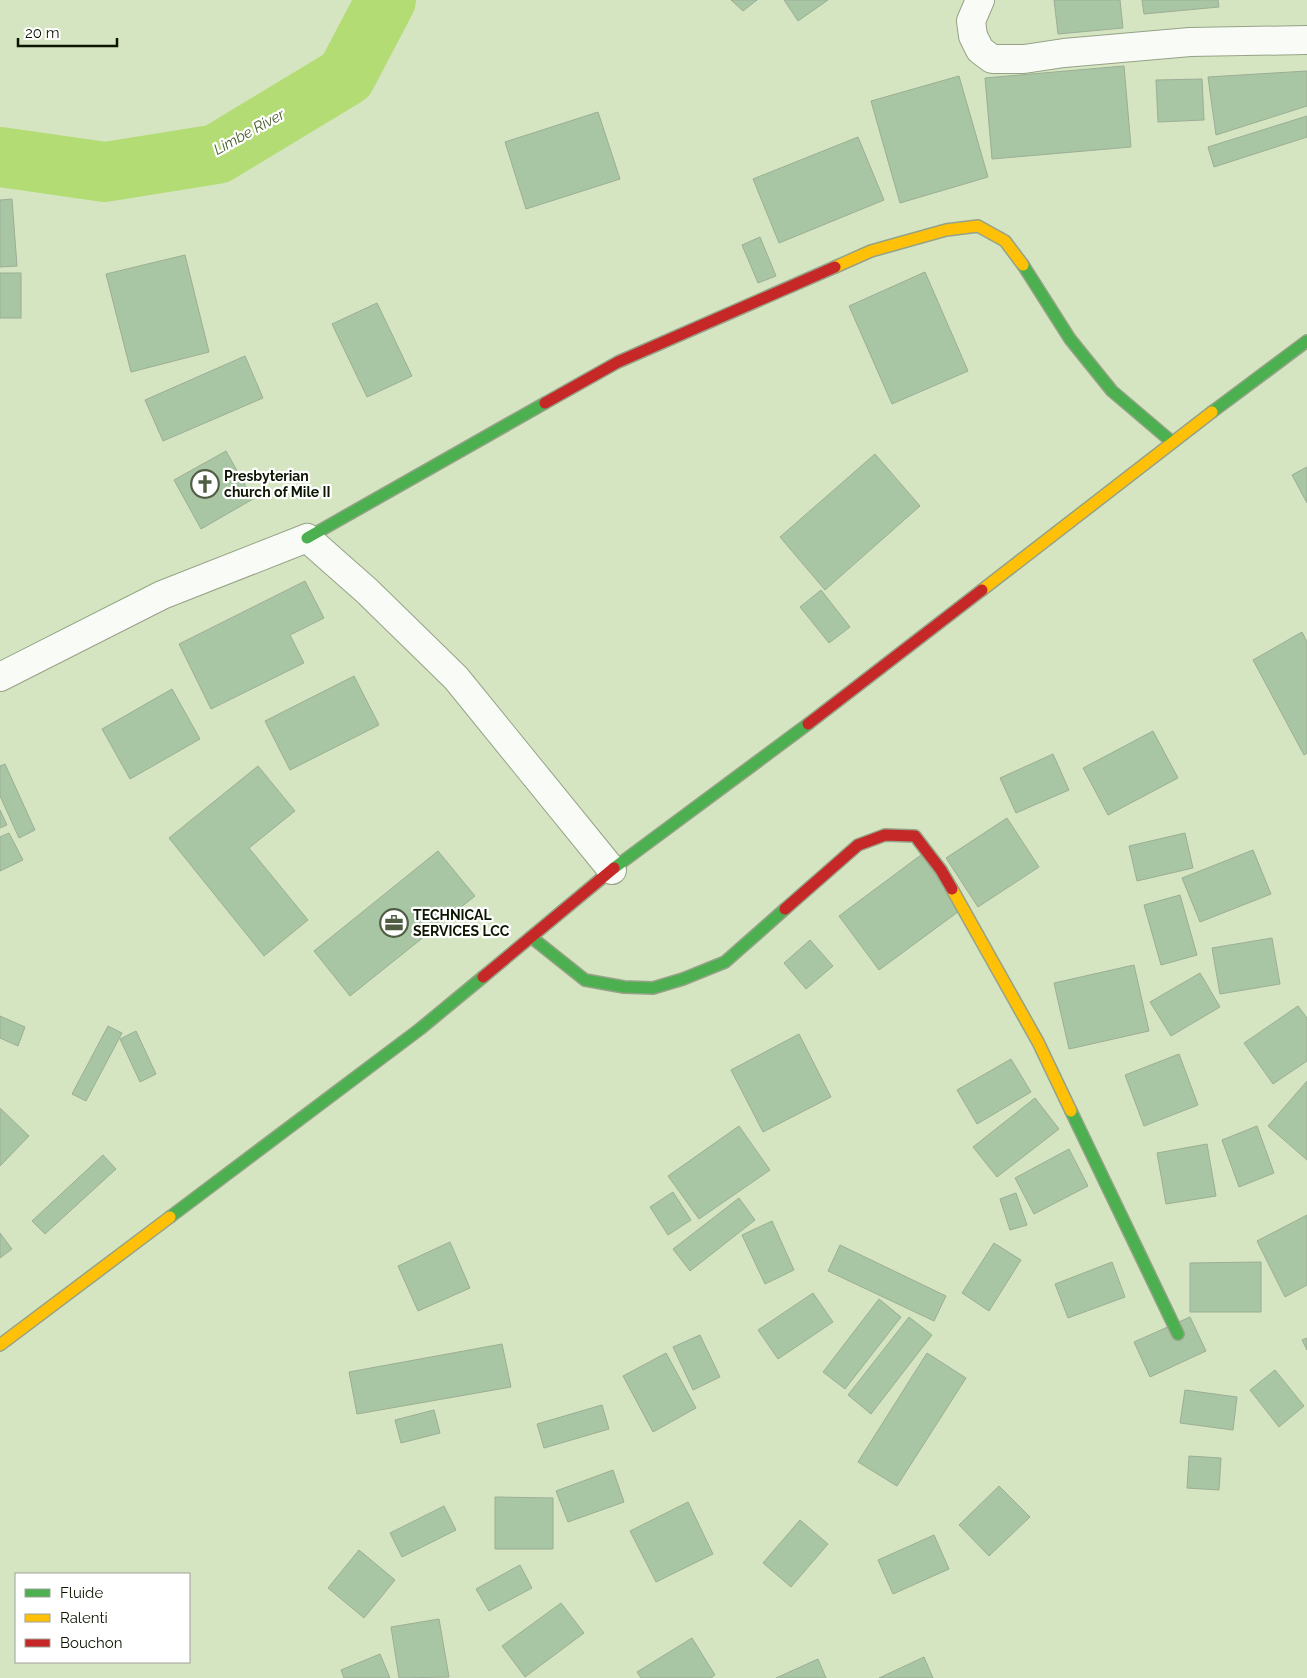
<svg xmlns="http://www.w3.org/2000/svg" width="1307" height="1678" viewBox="0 0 1307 1678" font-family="Raleway,sans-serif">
<rect width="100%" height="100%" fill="#d5e5c1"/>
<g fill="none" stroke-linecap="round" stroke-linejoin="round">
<polyline stroke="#b3dc75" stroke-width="60" points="0,157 105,172 217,154 346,76 386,0"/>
</g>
<g fill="#a8c6a4" stroke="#9cae95">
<polygon points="731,0 757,0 743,11"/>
<polygon points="784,0 828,0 798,21"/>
<polygon points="1054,0 1120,0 1123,28 1058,34"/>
<polygon points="1142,0 1218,0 1219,7 1144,14"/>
<polygon points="1124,66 1131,147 992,159 985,78"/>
<polygon points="1307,71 1307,106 1216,135 1208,77"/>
<polygon points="959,76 988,177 900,203 871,101"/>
<polygon points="1202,79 1204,120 1158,122 1156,80"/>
<polygon points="598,112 620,179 526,209 505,142"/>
<polygon points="1307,116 1307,137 1214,167 1208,147"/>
<polygon points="858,137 884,200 779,243 753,179"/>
<polygon points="12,199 17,266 0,267 0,200"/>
<polygon points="760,237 776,276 758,283 742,245"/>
<polygon points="185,255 209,352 131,372 106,274"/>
<polygon points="925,272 968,371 892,404 849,306"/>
<rect x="0" y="273" width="21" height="45"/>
<polygon points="377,303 412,376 367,397 332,324"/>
<polygon points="245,356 263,398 163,441 145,400"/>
<polygon points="226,451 253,499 201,529 174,480"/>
<polygon points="875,454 920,506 825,590 780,537"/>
<polygon points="1307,467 1307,503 1292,475"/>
<polygon points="305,581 324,618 290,635 304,663 211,709 179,644"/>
<polygon points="821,590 850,627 829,643 800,607"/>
<polygon points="1302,632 1307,642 1307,753 1304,755 1253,660"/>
<polygon points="354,676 379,725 290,770 265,721"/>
<polygon points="172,689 200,739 130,779 102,729"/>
<polygon points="1153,731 1178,778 1108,815 1083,768"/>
<polygon points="1053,754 1069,790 1016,813 1000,778"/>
<polygon points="5,764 35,830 19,838 0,796 0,766"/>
<polygon points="258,766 295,811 249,848 308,920 264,956 169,838"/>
<polygon points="0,810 7,825 0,828"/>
<polygon points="1007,818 1039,867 978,907 946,858"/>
<polygon points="9,833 23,860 0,871 0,837"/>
<polygon points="1185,833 1193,868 1137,881 1129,846"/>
<polygon points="1253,850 1271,894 1200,922 1182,878"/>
<polygon points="438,851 475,896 350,996 314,951"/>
<polygon points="925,852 966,906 879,970 839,916"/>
<polygon points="1180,895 1197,955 1161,965 1144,905"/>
<polygon points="1272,938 1280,984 1220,994 1212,948"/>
<polygon points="810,940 833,966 806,989 784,963"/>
<polygon points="1134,965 1149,1031 1069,1049 1054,983"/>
<polygon points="1200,973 1220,1007 1171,1036 1150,1002"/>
<polygon points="1298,1006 1307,1018 1307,1061 1273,1084 1244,1043"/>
<polygon points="0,1016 25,1027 18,1046 0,1038"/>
<polygon points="108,1026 122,1033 86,1101 72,1094"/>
<polygon points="136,1031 156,1074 140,1082 120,1039"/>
<polygon points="799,1034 831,1097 763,1132 731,1070"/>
<polygon points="1179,1054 1198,1105 1144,1126 1125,1075"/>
<polygon points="1011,1059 1031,1092 977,1124 957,1090"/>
<polygon points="1307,1081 1307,1160 1268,1126"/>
<polygon points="1035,1098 1059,1129 997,1177 973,1147"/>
<polygon points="0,1108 29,1136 0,1166"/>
<polygon points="739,1126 770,1170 699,1219 668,1176"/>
<polygon points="1257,1126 1274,1173 1239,1187 1222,1140"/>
<polygon points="1207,1144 1216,1196 1166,1204 1157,1153"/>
<polygon points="1069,1149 1088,1186 1034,1214 1015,1178"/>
<polygon points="103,1155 116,1169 45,1234 32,1221"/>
<polygon points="673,1192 691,1220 668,1235 650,1207"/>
<polygon points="1016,1193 1027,1225 1010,1230 1000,1199"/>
<polygon points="739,1198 755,1220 690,1271 673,1249"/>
<polygon points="1307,1215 1307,1285 1285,1297 1257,1241"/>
<polygon points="772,1221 794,1270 765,1284 742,1235"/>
<polygon points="0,1233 12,1249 0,1258"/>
<polygon points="450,1242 470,1288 418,1311 398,1266"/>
<polygon points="994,1243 1021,1260 989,1311 962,1293"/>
<polygon points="840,1245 946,1296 934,1321 828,1271"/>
<polygon points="1112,1262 1125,1297 1068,1318 1055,1284"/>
<polygon points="1261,1262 1261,1312 1190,1312 1190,1263"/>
<polygon points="813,1293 833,1322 778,1359 758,1330"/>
<polygon points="879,1299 901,1317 845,1389 823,1372"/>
<polygon points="909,1317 932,1335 871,1414 848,1395"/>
<polygon points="1190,1317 1206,1351 1150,1377 1134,1342"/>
<polygon points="700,1335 720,1377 693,1390 673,1347"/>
<polygon points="1307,1338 1307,1350 1302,1340"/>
<polygon points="502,1344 511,1387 357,1414 349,1372"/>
<polygon points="666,1353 696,1408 653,1432 623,1376"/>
<polygon points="927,1353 966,1378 897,1486 858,1462"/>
<polygon points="1275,1370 1304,1406 1279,1427 1250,1390"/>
<polygon points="1185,1390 1237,1397 1233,1430 1180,1423"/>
<polygon points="602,1405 609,1429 544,1448 537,1424"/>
<polygon points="434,1410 440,1433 401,1443 395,1420"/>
<polygon points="1189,1456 1221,1458 1219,1490 1187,1488"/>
<polygon points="613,1470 624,1502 568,1522 556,1491"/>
<polygon points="999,1486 1030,1517 989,1556 959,1525"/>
<polygon points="495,1497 553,1498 553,1549 495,1549"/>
<polygon points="688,1502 713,1554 656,1582 630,1531"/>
<polygon points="444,1506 456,1530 402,1557 390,1533"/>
<polygon points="800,1520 828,1544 791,1587 763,1563"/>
<polygon points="934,1535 949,1569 893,1594 878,1560"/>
<polygon points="359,1550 395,1580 364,1618 328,1588"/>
<polygon points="520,1565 532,1588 489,1611 476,1589"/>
<polygon points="561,1603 584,1633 525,1677 502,1646"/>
<polygon points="439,1619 449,1677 399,1678 391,1627"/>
<polygon points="692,1638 715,1675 711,1678 641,1678 637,1672"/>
<polygon points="380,1654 390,1678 344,1678 341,1670"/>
<polygon points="924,1657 933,1678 879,1678"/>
<polygon points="818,1659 826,1678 776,1678"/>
</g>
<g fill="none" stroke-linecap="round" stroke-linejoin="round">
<defs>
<g id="street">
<polyline points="980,0 971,21 973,36 980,50 992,59 1024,59 1064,53 1190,42 1307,40"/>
<polyline points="0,677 162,595 307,538 367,591 456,678 612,870"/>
</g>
<g id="fast">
<polyline points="1023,265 1070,339 1112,391 1172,442"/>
<polyline points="1212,412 1307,341"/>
<polyline points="307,538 545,403"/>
<polyline points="614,868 808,724"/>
<polyline points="531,937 585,980 624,987 653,988 683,979 725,962 785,909"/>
<polyline points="1071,1111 1178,1334"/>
<polyline points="170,1217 420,1029 483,977"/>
</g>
<g id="slow">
<polyline points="835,267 871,251 946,230 978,226 1005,241 1023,265"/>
<polyline points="982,590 1212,412"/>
<polyline points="952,889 1038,1042 1071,1111"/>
<polyline points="0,1345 170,1217"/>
</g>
<g id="jam">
<polyline points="545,403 618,362 835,267"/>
<polyline points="808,724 982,590"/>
<polyline points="785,909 858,845 885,835 915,836 941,870 952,889"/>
<polyline points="483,977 614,868"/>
</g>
</defs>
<use href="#street" stroke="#96a287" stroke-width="30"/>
<use href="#fast" stroke="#96a287" stroke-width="14"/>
<use href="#slow" stroke="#96a287" stroke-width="14"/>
<use href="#jam" stroke="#96a287" stroke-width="14"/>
<use href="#street" stroke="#f9fbf6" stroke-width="28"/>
<use href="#fast" stroke="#4caf50" stroke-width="11"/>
<use href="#slow" stroke="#ffc107" stroke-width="11"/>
<use href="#jam" stroke="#c62828" stroke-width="11"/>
</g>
<defs>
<symbol id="church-ring" viewBox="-11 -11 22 22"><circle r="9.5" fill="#fff" stroke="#525e44" stroke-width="1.5"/><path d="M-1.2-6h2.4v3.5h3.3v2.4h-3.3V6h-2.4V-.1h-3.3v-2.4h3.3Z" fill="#525e44"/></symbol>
<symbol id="office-ring" viewBox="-11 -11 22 22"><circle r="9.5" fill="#fff" stroke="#525e44" stroke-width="1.5"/><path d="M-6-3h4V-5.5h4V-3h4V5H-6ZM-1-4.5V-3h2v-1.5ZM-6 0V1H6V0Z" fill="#525e44"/></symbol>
</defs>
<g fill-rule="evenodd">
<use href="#church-ring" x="189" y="468" width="32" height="32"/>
<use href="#office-ring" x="378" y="907" width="32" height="32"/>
</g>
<g text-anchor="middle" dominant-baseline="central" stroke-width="4.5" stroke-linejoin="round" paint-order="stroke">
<g font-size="14" font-weight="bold" fill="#0c1500" stroke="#fff" text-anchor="start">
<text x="224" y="476">Presbyterian<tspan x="224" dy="16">church of Mile II</tspan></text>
<text x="413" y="915">TECHNICAL<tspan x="413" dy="16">SERVICES LCC</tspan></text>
</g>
<g font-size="15" font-style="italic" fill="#475c29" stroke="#fff">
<text transform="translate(249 132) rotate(-29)">Limbe River</text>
</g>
</g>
<rect x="15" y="1573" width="175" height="90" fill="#ffffff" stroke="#9ea199"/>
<rect x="25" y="1589" width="25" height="8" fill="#4caf50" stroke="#9ea199"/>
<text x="60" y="1598" font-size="15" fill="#0c1500">Fluide</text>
<rect x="25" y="1614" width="25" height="8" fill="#ffc107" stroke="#9ea199"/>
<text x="60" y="1623" font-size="15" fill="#0c1500">Ralenti</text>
<rect x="25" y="1639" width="25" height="8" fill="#c62828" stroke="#9ea199"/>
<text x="60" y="1648" font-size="15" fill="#0c1500">Bouchon</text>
<path d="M18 38v8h99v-8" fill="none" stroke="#0c1500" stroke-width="2.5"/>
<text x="25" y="38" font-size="15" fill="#0c1500" stroke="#ffffff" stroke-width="4" paint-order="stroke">20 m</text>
</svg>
